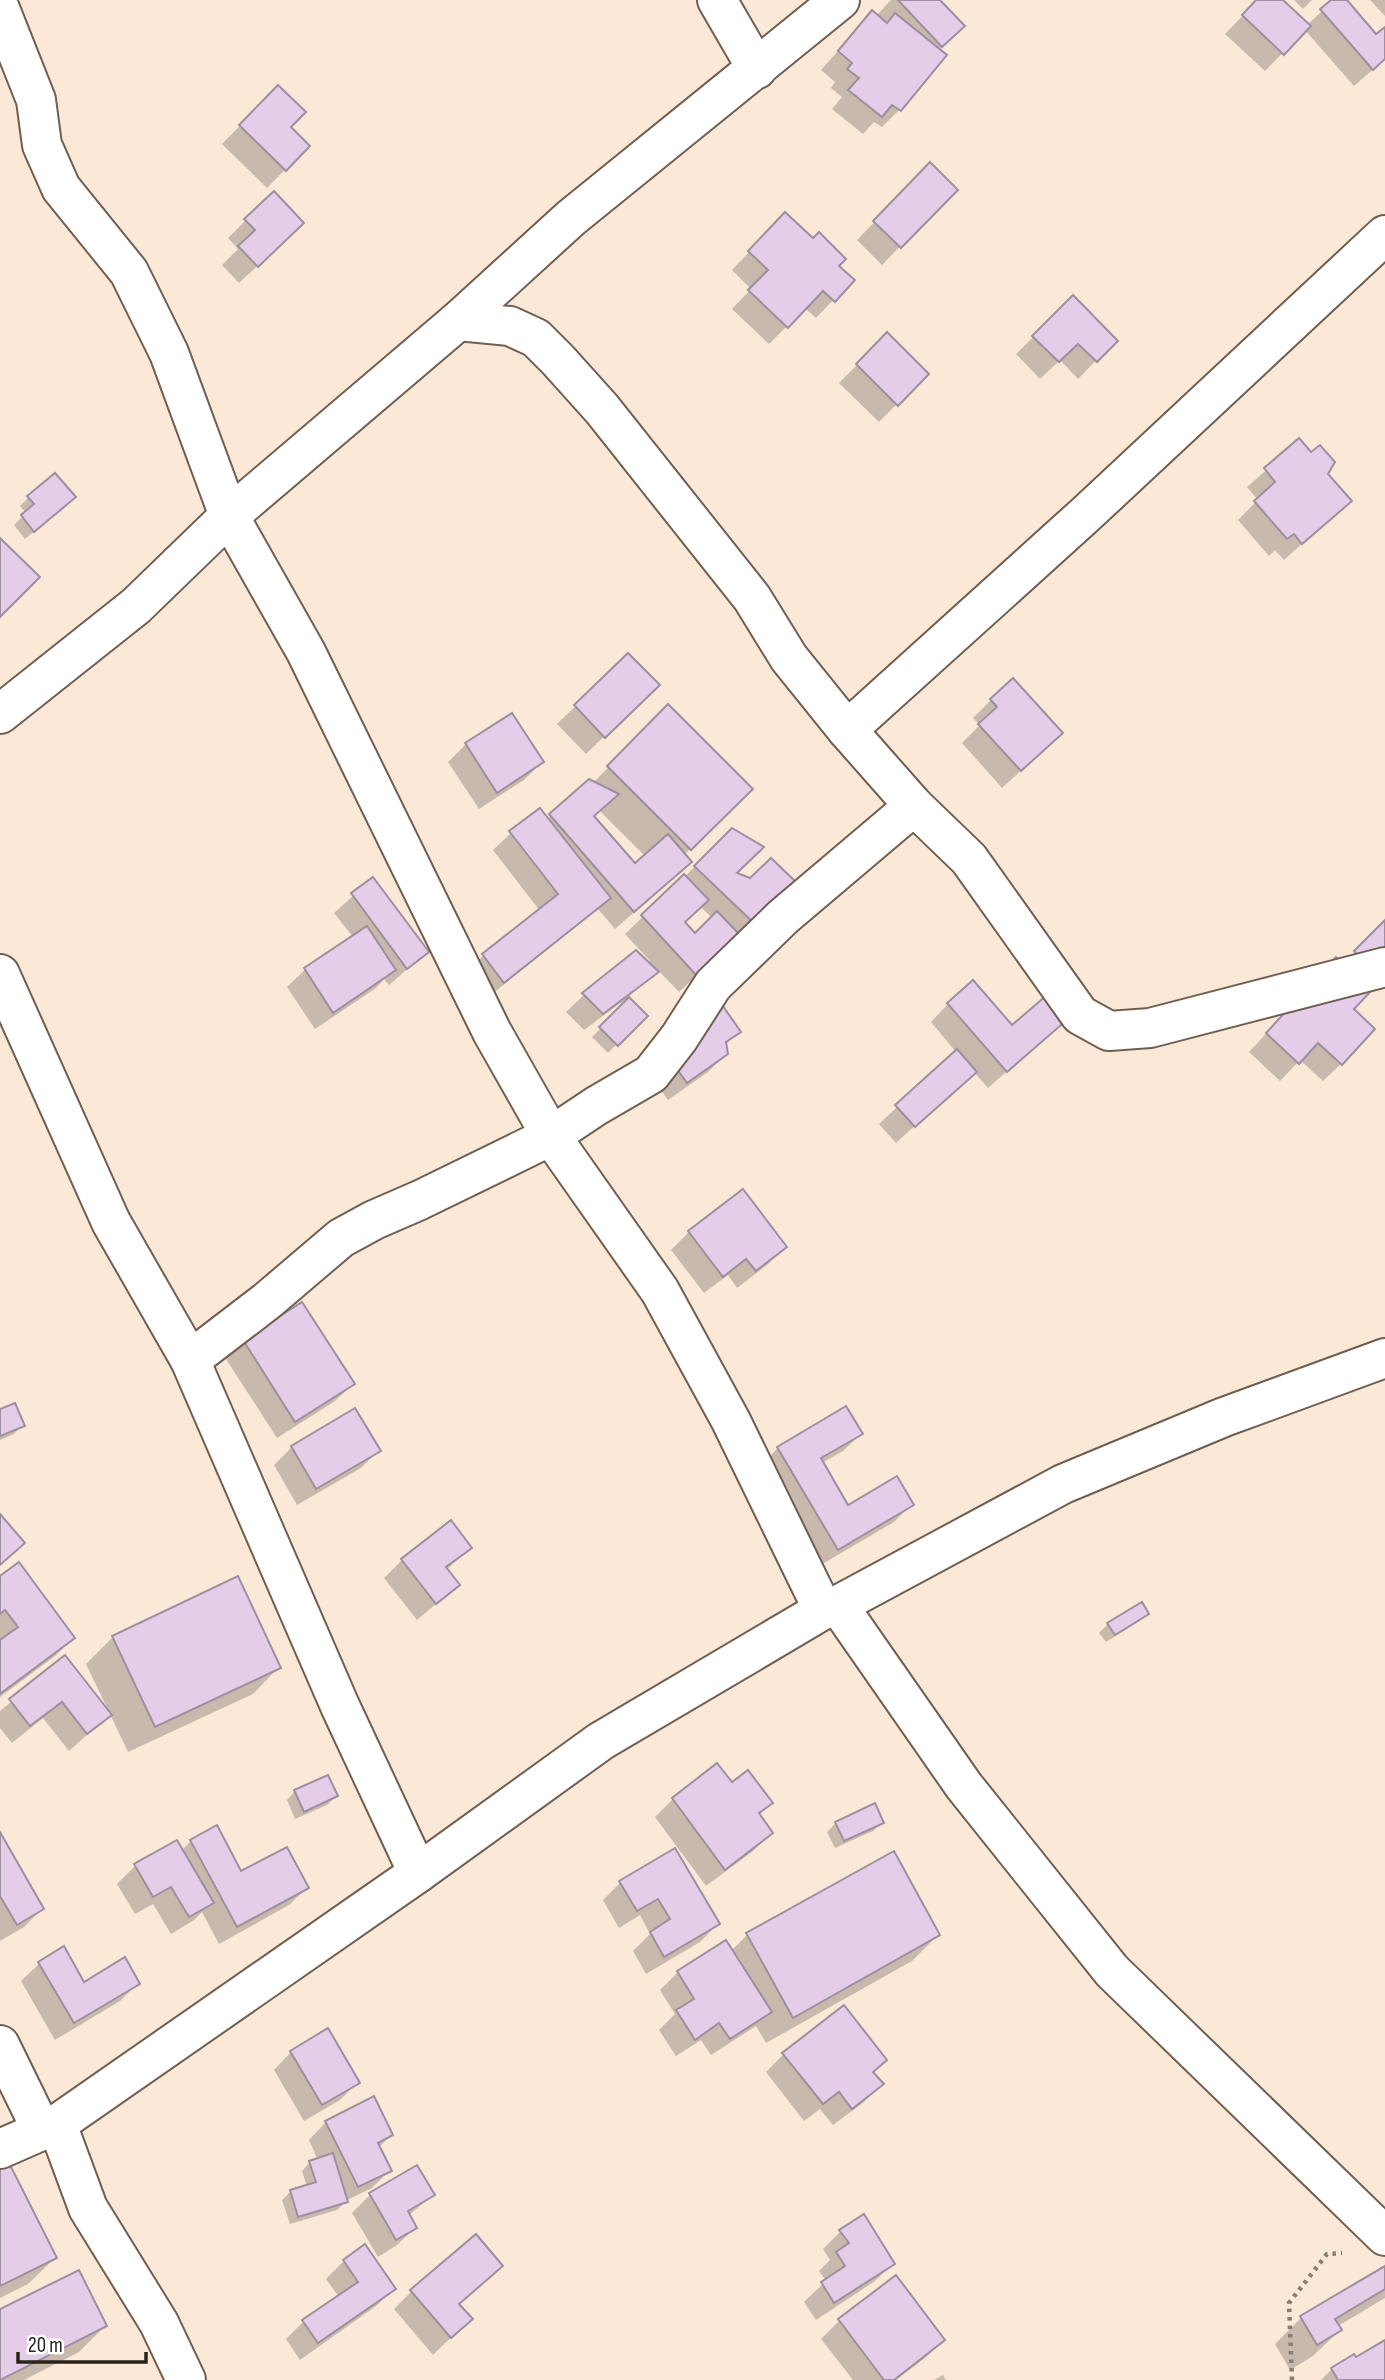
<svg xmlns="http://www.w3.org/2000/svg" width="1385" height="2380" viewBox="0 0 1385 2380" font-family="'Sofia Sans Condensed',sans-serif">
<rect width="100%" height="100%" fill="#fbe8d7"/>
<g fill="#0003" fill-rule="evenodd">
<polygon points="891,0 938,0 962,26 938,50 899,110 882,127 874,122 863,134 832,109 842,97 831,88 835,82 821,70 872,12 876,16"/>
<polygon points="1258,0 1281,0 1307,25 1334,0 1345,0 1376,37 1385,29 1385,59 1354,86 1305,30 1265,71 1225,34"/>
<polygon points="1294,0 1312,0 1303,9"/>
<polygon points="1370,0 1385,0 1385,16"/>
<polygon points="278,87 289,127 308,146 267,188 222,144"/>
<polygon points="930,165 955,190 882,265 857,240"/>
<polygon points="246,220 284,241 239,283 222,265 238,249 228,238"/>
<polygon points="768,232 837,266 852,280 816,318 805,308 769,344 732,309 751,289 732,270"/>
<polygon points="1073,298 1115,341 1078,379 1060,360 1040,379 1016,354"/>
<polygon points="887,335 927,374 879,422 839,383"/>
<polygon points="1299,441 1349,501 1284,560 1275,550 1269,556 1238,520 1258,500 1247,487"/>
<polygon points="29,497 65,506 25,539 14,525 26,513 20,506"/>
<polygon points="628,655 639,703 586,754 557,724"/>
<polygon points="991,700 1043,750 1002,788 962,743 980,725 973,718"/>
<path d="M668,707l82,82 -66,66 -12,24 -57,50 -17,-20 -112,90 -21,-26 18,-17 57,-45 -47,-61 18,-17 36,-14 42,-38 4,2zM600,811l45,45 -10,9 -42,-48z"/>
<polygon points="466,744 542,762 524,780 479,809 448,762"/>
<path d="M732,831l2,43 17,6 45,4 -117,108 -21,-22 -31,28 18,18 -37,37 -16,-16 36,-36 -2,-2 -42,31 -18,-18 18,-17 52,-43 12,12 2,-3 -25,-27zM700,906l12,12 -17,17 -12,-12z"/>
<polygon points="372,879 427,952 389,985 384,979 376,988 315,1029 287,987 305,970 353,937 334,913"/>
<polygon points="1385,922 1385,978 1351,1009 1341,1064 1323,1081 1300,1060 1280,1081 1249,1052 1318,978 1342,965"/>
<polygon points="948,1004 1012,1028 1066,1019 988,1088 974,1072 896,1143 879,1124 956,1052 931,1022"/>
<polygon points="739,1032 725,1045 726,1054 708,1072 668,1100 640,1060"/>
<polygon points="689,1232 785,1247 767,1265 737,1288 728,1275 704,1293 671,1250"/>
<polygon points="244,1341 353,1384 335,1401 277,1438 226,1359"/>
<polygon points="0,1411 22,1425 14,1434 0,1440"/>
<polygon points="861,1434 843,1451 822,1463 848,1507 912,1504 894,1522 819,1566 760,1466 778,1448"/>
<polygon points="292,1447 378,1451 361,1468 297,1505 274,1465"/>
<polygon points="450,1523 470,1548 446,1570 458,1585 417,1620 384,1578 402,1560"/>
<polygon points="0,1578 73,1638 55,1656 0,1697"/>
<polygon points="1147,1614 1138,1622 1106,1642 1099,1633 1108,1624"/>
<polygon points="113,1637 279,1667 253,1694 128,1752 110,1714 69,1751 43,1718 12,1743 0,1728 0,1711 65,1658 109,1712 86,1664"/>
<polygon points="717,1766 731,1785 770,1803 758,1815 771,1833 753,1851 706,1886 655,1817 673,1799"/>
<polygon points="295,1791 336,1796 327,1805 295,1819 287,1800"/>
<polygon points="882,1822 873,1831 835,1848 827,1832 836,1823"/>
<polygon points="0,1836 42,1909 24,1927 0,1941"/>
<polygon points="191,1841 240,1874 307,1888 289,1905 219,1944 202,1912 194,1920 171,1934 153,1904 135,1914 117,1884 135,1866 181,1851"/>
<polygon points="893,1853 938,1935 912,1961 766,2043 756,2026 711,2055 701,2040 676,2056 659,2030 675,2014 660,1990 678,1972 725,1942 731,1951 747,1935"/>
<polygon points="620,1883 718,1924 700,1942 646,1974 633,1951 650,1934 640,1915 619,1928 603,1900"/>
<polygon points="63,1949 84,1984 138,1983 120,2001 55,2040 21,1981 39,1964"/>
<polygon points="291,2052 358,2082 340,2100 304,2121 274,2070"/>
<polygon points="783,2055 885,2060 872,2073 881,2084 864,2102 833,2125 820,2109 804,2121 766,2072"/>
<polygon points="326,2122 391,2135 378,2148 389,2171 372,2188 347,2200 337,2210 290,2224 282,2200 291,2191 307,2187 302,2171 310,2162 318,2160 309,2140"/>
<polygon points="0,2159 55,2258 28,2284 0,2298"/>
<polygon points="416,2167 433,2195 408,2216 415,2228 397,2245 378,2257 352,2213 370,2195"/>
<polygon points="841,2231 893,2264 875,2281 816,2320 804,2302 826,2281 819,2271 830,2260 823,2249"/>
<polygon points="344,2261 394,2289 376,2306 300,2360 286,2339 304,2321 339,2297 326,2279"/>
<polygon points="501,2266 458,2305 470,2319 433,2355 394,2309 411,2292"/>
<polygon points="1385,2268 1385,2298 1338,2326 1340,2330 1313,2356 1290,2370 1275,2344 1301,2318"/>
<polygon points="896,2278 943,2340 925,2358 896,2380 853,2380 821,2339 839,2321"/>
<polygon points="0,2311 105,2326 79,2352 24,2380 0,2380"/>
<polygon points="1385,2342 1385,2380 1321,2380 1332,2369 1356,2359"/>
<polygon points="943,2375 946,2380 934,2380"/>
</g>
<g fill="#e5cce8" stroke="#9e8fa0" stroke-width="2">
<polygon points="898,0 940,0 965,26 942,47"/>
<polygon points="1256,0 1283,0 1311,26 1284,55 1242,15"/>
<polygon points="1331,0 1347,0 1376,34 1385,27 1385,59 1373,70 1320,9"/>
<polygon points="872,10 887,23 895,13 947,55 901,111 892,105 882,117 848,90 859,78 847,69 852,63 838,51"/>
<polygon points="278,85 306,112 291,127 310,146 286,171 239,125"/>
<polygon points="930,162 958,190 901,248 873,221"/>
<polygon points="274,191 304,223 258,267 238,246 255,230 244,219"/>
<polygon points="785,212 813,238 819,232 846,259 839,266 855,280 835,302 823,291 788,328 748,290 768,270 748,251"/>
<polygon points="1073,295 1118,341 1097,362 1078,344 1059,362 1032,336"/>
<polygon points="887,332 929,374 898,406 856,364"/>
<polygon points="1299,438 1311,452 1320,445 1335,462 1328,474 1352,501 1302,544 1294,534 1287,539 1254,501 1275,482 1264,468"/>
<polygon points="55,473 76,497 34,532 21,515 34,504 27,496"/>
<polygon points="0,538 40,577 0,617"/>
<polygon points="628,653 660,685 605,738 574,705"/>
<polygon points="1013,678 1063,733 1021,771 978,724 997,707 990,699"/>
<polygon points="668,704 753,789 691,850 607,766"/>
<polygon points="512,713 544,762 497,793 465,743"/>
<polygon points="589,779 619,794 594,816 635,863 668,834 692,862 634,912 549,814"/>
<polygon points="540,808 611,898 504,983 482,954 558,894 509,831"/>
<polygon points="732,828 764,847 737,873 750,878 771,858 798,884 757,926 694,866"/>
<polygon points="684,874 709,900 685,922 695,933 717,911 740,935 697,976 641,915"/>
<polygon points="373,877 429,952 407,969 351,893"/>
<polygon points="1385,920 1385,981 1384,981 1354,951"/>
<polygon points="367,926 396,970 333,1013 304,968"/>
<polygon points="636,950 659,972 603,1014 582,993"/>
<polygon points="1336,957 1372,990 1354,1009 1375,1029 1342,1065 1318,1043 1299,1064 1266,1033"/>
<polygon points="973,980 1012,1025 1047,995 1068,1019 1007,1072 947,1003"/>
<polygon points="629,997 648,1016 618,1046 599,1027"/>
<polygon points="718,999 741,1032 726,1042 728,1054 687,1083 657,1041"/>
<polygon points="957,1049 977,1072 915,1127 895,1105"/>
<polygon points="743,1189 787,1247 756,1271 746,1259 723,1277 688,1231"/>
<polygon points="302,1302 355,1384 295,1422 243,1340"/>
<polygon points="15,1403 25,1426 0,1436 0,1409"/>
<polygon points="846,1406 863,1434 821,1458 848,1505 897,1476 914,1505 838,1550 777,1447"/>
<polygon points="355,1408 381,1451 316,1489 291,1446"/>
<polygon points="0,1514 25,1543 0,1565"/>
<polygon points="451,1520 472,1548 446,1567 460,1585 436,1604 401,1559"/>
<polygon points="19,1562 75,1638 0,1694 0,1640 18,1627 5,1610 0,1614 0,1576"/>
<polygon points="238,1576 281,1668 155,1727 112,1636"/>
<polygon points="1142,1602 1149,1614 1115,1635 1107,1623"/>
<polygon points="65,1655 112,1715 87,1734 62,1702 30,1726 9,1699"/>
<polygon points="717,1763 732,1782 748,1770 773,1803 759,1813 773,1833 725,1870 672,1798"/>
<polygon points="328,1775 338,1796 304,1812 294,1790"/>
<polygon points="875,1803 884,1823 844,1841 835,1822"/>
<polygon points="217,1825 241,1871 287,1847 309,1888 237,1927 190,1840"/>
<polygon points="0,1832 44,1909 17,1925 0,1896"/>
<polygon points="177,1840 214,1903 189,1917 171,1887 153,1897 134,1864"/>
<polygon points="675,1848 720,1924 664,1957 650,1932 670,1919 658,1899 637,1911 619,1881"/>
<polygon points="894,1851 940,1935 793,2018 746,1933"/>
<polygon points="726,1940 772,2012 730,2039 719,2023 695,2040 676,2010 694,1999 677,1971"/>
<polygon points="64,1946 84,1982 125,1957 140,1984 74,2023 38,1962"/>
<polygon points="844,2005 887,2060 873,2072 884,2084 852,2109 839,2092 823,2104 782,2053"/>
<polygon points="328,2028 360,2083 322,2105 290,2051"/>
<polygon points="374,2096 393,2135 378,2143 392,2171 358,2187 325,2121"/>
<polygon points="333,2153 348,2202 298,2217 290,2190 316,2182 309,2161"/>
<polygon points="5,2155 57,2258 0,2286 0,2157"/>
<polygon points="417,2165 435,2195 408,2211 417,2228 396,2240 369,2193"/>
<polygon points="864,2214 895,2264 834,2303 821,2282 845,2266 836,2252 849,2243 839,2230"/>
<polygon points="476,2234 503,2266 459,2304 473,2319 451,2338 410,2290"/>
<polygon points="365,2244 396,2289 318,2343 302,2320 358,2282 343,2260"/>
<polygon points="1385,2266 1385,2289 1335,2319 1342,2330 1317,2345 1300,2316"/>
<polygon points="79,2270 107,2326 0,2380 0,2309"/>
<polygon points="896,2275 945,2340 894,2380 884,2380 838,2319"/>
<polygon points="1385,2340 1385,2380 1338,2380 1331,2368 1354,2354 1356,2357"/>
</g>
<g fill="none" stroke-linecap="round" stroke-linejoin="round">
<defs>
<g id="minor">
<polyline points="717,0 757,69"/>
<polyline points="0,9 36,100 42,145 61,188 129,272 169,353 229,516 306,652 492,1032 551,1136 660,1291 731,1421 823,1610"/>
<polyline points="458,321 510,326 536,338 558,360 602,409 752,598 789,658 847,730 914,806 969,859 1080,1015 1109,1031 1150,1028 1385,967"/>
<polyline points="0,714 136,606 229,516 458,321 571,218 840,0"/>
<polyline points="847,730 1085,515 1385,235"/>
<polyline points="0,974 111,1222 190,1360 340,1706 418,1873"/>
<polyline points="190,1360 267,1301 341,1238 374,1220 420,1200 551,1136 596,1106 651,1074 679,1038 713,985 783,917 914,806"/>
<polyline points="838,1605 964,1786 1112,1971 1385,2236"/>
<polyline points="0,2045 42,2131"/>
<polyline points="57,2124 88,2208 159,2323 186,2380"/>
<polyline points="0,2149 57,2124 418,1873 601,1741 823,1610 838,1605 1063,1484 1224,1417 1385,1358"/>
</g>
</defs>
<use href="#minor" stroke="#6f5f51" stroke-width="42"/>
<polyline stroke="#887c70" stroke-width="4.5" stroke-dasharray="3.5 5" stroke-linecap="butt" points="1292,2380 1289,2303 1327,2254 1342,2253"/>
<use href="#minor" stroke="#fff" stroke-width="38"/>
</g>
<path d="M18 2352v10h128v-10" fill="none" stroke="#28221b" stroke-width="3.5"/>
<text x="28" y="2352" font-size="21" fill="#28221b" stroke="#ffffff" stroke-width="5" paint-order="stroke">20 m</text>
</svg>
